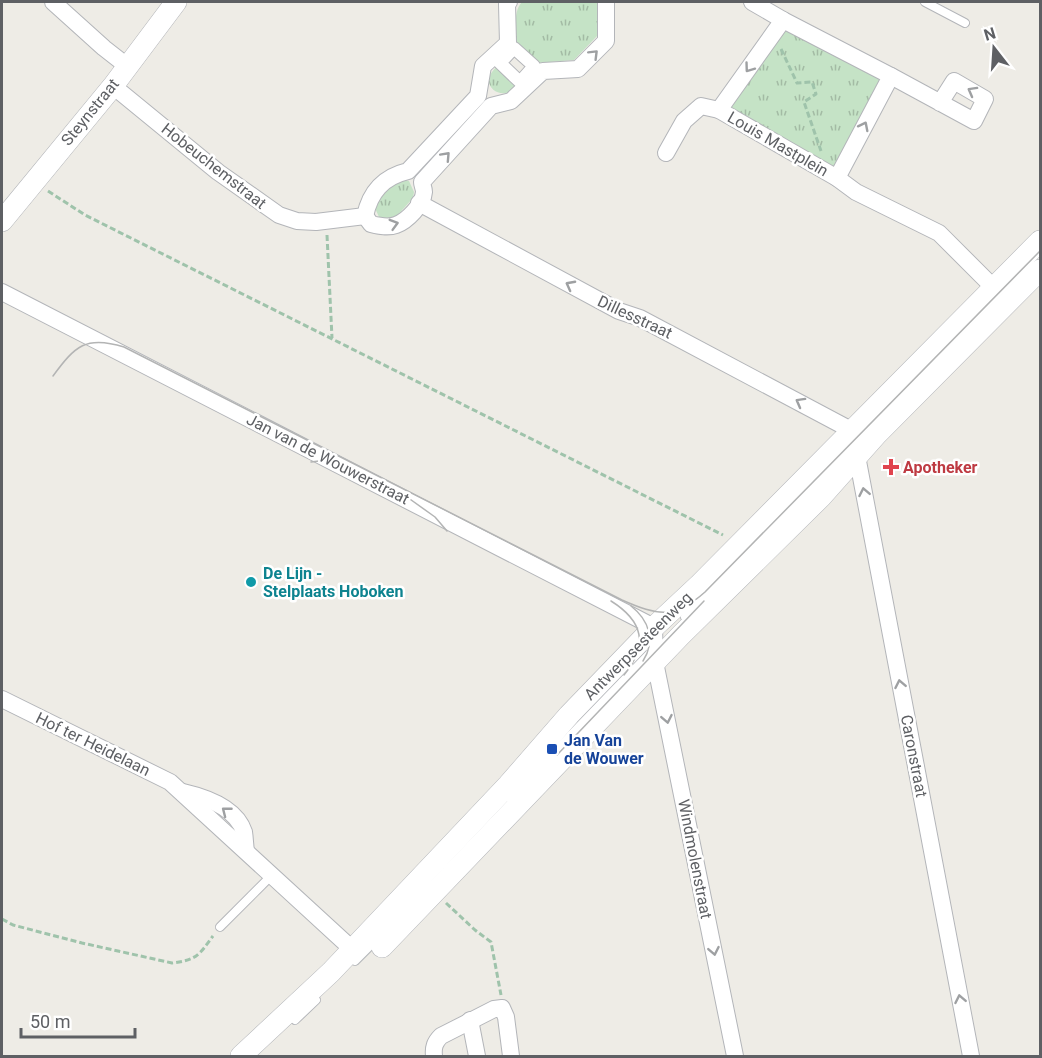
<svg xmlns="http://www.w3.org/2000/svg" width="1042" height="1058" viewBox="0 0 1042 1058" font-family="Roboto,sans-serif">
<defs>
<pattern id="grass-tufts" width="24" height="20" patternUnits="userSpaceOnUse" patternTransform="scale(1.5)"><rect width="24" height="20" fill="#c5e3c6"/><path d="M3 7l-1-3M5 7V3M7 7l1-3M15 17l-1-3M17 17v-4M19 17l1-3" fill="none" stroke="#a3bba4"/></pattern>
</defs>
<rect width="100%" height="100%" fill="#eeece6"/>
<g fill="url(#grass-tufts)">
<path d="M522,2h75l2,32 -25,26 -36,3 -24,-15c5,-16 -3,-34 8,-46z"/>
<polygon points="783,20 891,76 837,178 719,110"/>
<path d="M500,63l20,19c-3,3 -7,7 -11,10 -9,4 -21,-2 -20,-13 1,-7 7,-11 11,-16z"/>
<path d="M403,180l6,1 5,11 -1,6 -17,19 -11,3 -6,-3 -5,-11c5,-13 17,-23 29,-26z"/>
</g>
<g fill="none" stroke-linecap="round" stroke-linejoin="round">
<defs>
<g id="service">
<polyline points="925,2 965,23"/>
<polyline points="685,617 863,435"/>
<polyline points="510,798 653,650"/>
<polyline points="220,927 272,875"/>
<polyline points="355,961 380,936"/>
<polyline points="295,1020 316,1000"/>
</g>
<polygon id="pedestrian" points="514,48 534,66 520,82 500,63"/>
<g id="minor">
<polyline points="53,2 104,48 127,66"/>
<polyline points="752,2 783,20 891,76 837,178"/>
<polyline points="783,20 719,110 837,178 856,192 939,233 994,288"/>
<polyline points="891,76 974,121 985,99 954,81 940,103"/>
<polyline points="113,86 218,172 279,215 297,221 316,222 365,216"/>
<polyline points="666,153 684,121 701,106 719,110"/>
<polyline points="419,203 619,311 640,318 851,430"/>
<path d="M365,216l6,8c8,2 17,4 25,1 11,-4 27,-20 28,-33 0,-4 -2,-7 -2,-10l69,-76 20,-5 32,-30 35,-2 28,-28v-39"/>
<path d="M365,216c5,-24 18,-39 43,-45l70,-75 5,-30 25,-23 -1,-39 2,-2"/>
<polyline points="2,292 654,627 655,662 735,1056"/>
<polyline points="857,456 971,1056"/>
<polyline points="2,699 170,782 352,949"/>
<path d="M183,792c22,5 53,15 61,40 1,6 1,13 2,19"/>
<polyline points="470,1020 477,1056"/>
<path d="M434,1056c-1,-9 1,-14 7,-20l53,-27 8,-1 4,9 5,39"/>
</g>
<g id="tertiary">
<polyline points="2,221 113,86 176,2"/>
<polyline points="382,947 681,635 821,497 877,434 1040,270"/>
<polyline points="241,1056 331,972 508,785 569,715 654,627 700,584 1040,241"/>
</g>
</defs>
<use href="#service" stroke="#b3b5b9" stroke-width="10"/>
<use href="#pedestrian" stroke="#b3b5b9" stroke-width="14"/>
<use href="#minor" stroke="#b3b5b9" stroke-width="18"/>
<use href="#tertiary" stroke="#b3b5b9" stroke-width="22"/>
<g stroke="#9fc3ab" stroke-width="3" stroke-dasharray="6 3" stroke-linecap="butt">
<polyline points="781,49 797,83 812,82 816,94 804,102 821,151"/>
<polyline points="48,191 85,215 723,535"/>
<polyline points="327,235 332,338"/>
<polyline points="446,903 475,930 491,942 501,995"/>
<path d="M2,919l11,6 69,18 90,20c25,-3 27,-8 41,-27"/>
</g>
<use href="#service" stroke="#fff" stroke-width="8"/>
<use href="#pedestrian" stroke="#fff" stroke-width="12"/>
<use href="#minor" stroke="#fff" stroke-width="16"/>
<use href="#tertiary" stroke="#fff" stroke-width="21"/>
<g stroke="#b3b4b4" stroke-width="1.5">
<path d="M53,376c22,-30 33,-41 71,-29l498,253c36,16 53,19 83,-8l335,-341"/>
<polyline points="311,462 327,460 345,466"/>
<polyline points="407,497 435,517 447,531"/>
<path d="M611,601c32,20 38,44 13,74"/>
<path d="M631,606c18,14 25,35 12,55"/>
<polyline points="557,755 704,601"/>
</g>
</g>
<defs><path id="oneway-chevron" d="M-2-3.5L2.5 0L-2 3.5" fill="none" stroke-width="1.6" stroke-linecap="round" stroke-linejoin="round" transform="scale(1.5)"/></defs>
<g stroke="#9ea0a2">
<use href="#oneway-chevron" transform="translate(594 54) rotate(-45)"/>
<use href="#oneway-chevron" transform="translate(749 68) rotate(126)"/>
<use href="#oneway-chevron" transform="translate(972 91) rotate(-151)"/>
<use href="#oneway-chevron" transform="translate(864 126) rotate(-63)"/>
<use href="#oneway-chevron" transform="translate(446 156) rotate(-47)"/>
<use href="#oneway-chevron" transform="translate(394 224) rotate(-16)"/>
<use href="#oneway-chevron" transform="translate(570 285) rotate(-152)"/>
<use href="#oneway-chevron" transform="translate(800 402) rotate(-151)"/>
<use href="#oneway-chevron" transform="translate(864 492) rotate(-101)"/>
<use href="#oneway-chevron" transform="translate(900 684) rotate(-101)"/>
<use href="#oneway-chevron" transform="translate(667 719) rotate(79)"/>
<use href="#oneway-chevron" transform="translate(226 811) rotate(-142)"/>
<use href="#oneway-chevron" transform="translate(714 951) rotate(79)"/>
<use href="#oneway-chevron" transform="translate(960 999) rotate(-101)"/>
</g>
<path fill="#e0444e" stroke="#fff" stroke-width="2" d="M888 458h6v6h6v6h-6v6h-6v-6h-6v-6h6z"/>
<circle fill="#0f9aa8" stroke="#fff" stroke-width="2" cx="251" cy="582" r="6"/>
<rect fill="#1a4fb4" stroke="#fff" stroke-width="2" x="546" y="743" width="12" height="12" rx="3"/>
<g text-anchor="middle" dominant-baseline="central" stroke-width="5" stroke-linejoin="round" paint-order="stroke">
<g font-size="16" fill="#5e6064" stroke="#fff">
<text transform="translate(90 112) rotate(-51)">Steynstraat</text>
<text transform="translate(778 144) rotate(30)">Louis Mastplein</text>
<text transform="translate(214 166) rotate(38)">Hobeuchemstraat</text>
<text transform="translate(635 317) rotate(25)">Dillesstraat</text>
<text transform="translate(328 459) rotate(27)">Jan van de Wouwerstraat</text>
<text transform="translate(638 646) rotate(-45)">Antwerpsesteenweg</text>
<text transform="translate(93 744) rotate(26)">Hof ter Heidelaan</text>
<text transform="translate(914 756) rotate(79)">Caronstraat</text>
<text transform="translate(695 859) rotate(79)">Windmolenstraat</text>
</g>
<g font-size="16" font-weight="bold" fill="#be3a42" stroke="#fff" text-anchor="start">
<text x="903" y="467">Apotheker</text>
</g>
<g font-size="16" font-weight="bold" fill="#0d838f" stroke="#fff" text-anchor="start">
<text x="263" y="573">De Lijn -<tspan x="263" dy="18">Stelplaats Hoboken</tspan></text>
</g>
<g font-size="16" font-weight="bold" fill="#164399" stroke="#fff" text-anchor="start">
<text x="564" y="740">Jan Van<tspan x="564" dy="18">de Wouwer</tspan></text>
</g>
</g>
<rect width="1042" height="1058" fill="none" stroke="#5e6064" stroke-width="6"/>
<g transform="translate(994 48) rotate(343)" stroke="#ffffff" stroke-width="4.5" paint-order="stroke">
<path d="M0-4.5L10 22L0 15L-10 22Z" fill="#5e6064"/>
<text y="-9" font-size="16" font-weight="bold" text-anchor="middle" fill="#5e6064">N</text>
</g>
<path d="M21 1028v9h114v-9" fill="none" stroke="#5e6064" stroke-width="3"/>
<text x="30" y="1028" font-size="18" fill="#5e6064" stroke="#ffffff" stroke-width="4.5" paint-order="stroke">50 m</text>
</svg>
